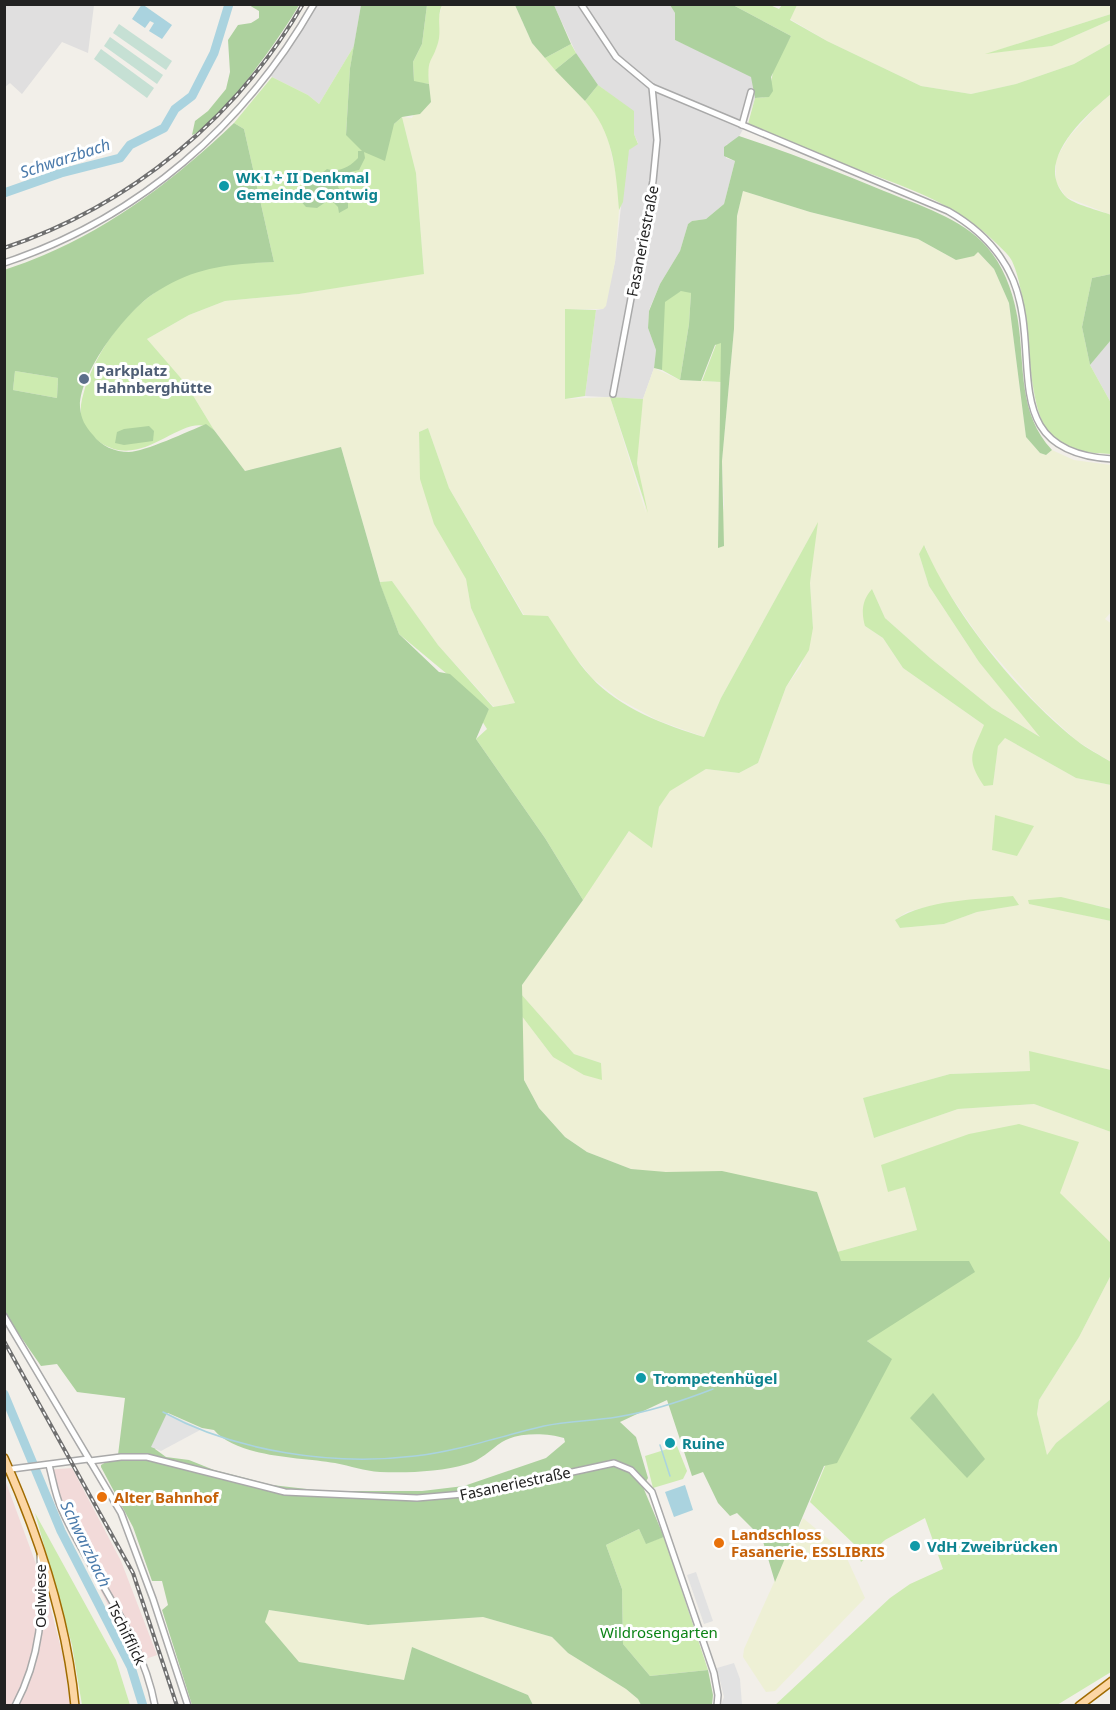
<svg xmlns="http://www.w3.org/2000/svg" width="1116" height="1710" viewBox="0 0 1116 1710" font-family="'Noto Sans',sans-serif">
<rect width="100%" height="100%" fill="#f2efe9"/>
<g fill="#e0dfdf">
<polygon points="5,4 94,5 88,53 62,42 22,94 10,83 5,87"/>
<polygon points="312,5 361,5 354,46 319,104 308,95 272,77 268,72"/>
<polygon points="554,5 670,5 675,13 675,40 740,69 751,76 755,87 755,98 747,122 737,140 726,145 726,158 735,161 724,204 706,219 692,221 688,224 680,251 660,284 649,310 648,328 656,350 654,368 643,399 585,396 596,310 603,309 615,262 626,160 629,150 638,143 634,134 634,112 598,85 576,53"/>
<polygon points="1111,340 1111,403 1090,365"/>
</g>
<g fill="#f2dad9">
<polygon points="72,1468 121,1561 157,1655 137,1662 58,1507 46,1470"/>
<polygon points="4,1477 47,1594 64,1660 70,1705 5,1705"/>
</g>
<g fill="#eef0d5" fill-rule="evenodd">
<polygon points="797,4 1111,5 1111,14 989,53 1052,46 1111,20 1111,43 1074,64 1016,84 971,94 921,86 827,41 790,19"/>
<path d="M442,5h73l17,38 67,73 8,18 10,45 2,31 -4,52 -9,44 -3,3h-37l-1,90 45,-2 36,116 -9,-50v-18l6,-46 11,-31 26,12 41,2 -3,166 6,-43 -2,-44 12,-132 3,-113 6,-25 67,21 108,27 38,21 21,-9 17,18 15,34 17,134 14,16 6,2 6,-5 22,10 37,5 1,146 -7,8 7,5 -1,138 -34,-21 -40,-37 -55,-63 -45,-65 -12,-30 -6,8 10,32 50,76 63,76 -50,-30 -62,-50 -45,-40 -13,-29 -7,37 18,12 20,30 81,57 9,60 5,-40 7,-7 71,40 35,7v124l-15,-4 -17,9 32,7v149l-82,-18 1,19 -80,3 -87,24 11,40 84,-29 76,-5 77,28v111l-52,-50 -154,-6 12,43 -80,22 -20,-60 -186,-23 -44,-17 -22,-15 -26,-29 -15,-28 -3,-65 32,42 48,6 -27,-9 -53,-60 1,-9 108,-155 21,17 8,-40 11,-17 36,-21 33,4 19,-10 28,-76 15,-21 12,-38 -3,-45 7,-59 -96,174 -17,39 -47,-17 -38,-21 -27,-21 -11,-14 -57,-49 -75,-127 -21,-60 -9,4 1,37 46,110 5,29 44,95 -21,4 -56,-62 -46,-64 -12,1 -39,-135 -96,24 -31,-41 -28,-46 -39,-45 42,-24 36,-14 74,-7 125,-21 -8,-100 -14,-56 10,1 17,-34 -2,-22 11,-19v-23zM978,900l40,5 -41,7 -33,12 -44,4 -5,-8 12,-8 15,-4z"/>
<polygon points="1111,94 1111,215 1066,197 1056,182 1056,159 1069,137 1096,107"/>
<polygon points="1111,1275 1111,1399 1056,1443 1047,1456 1037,1414 1039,1400 1079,1337"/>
<polygon points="803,1518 844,1552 865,1598 775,1691 766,1692 743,1657 744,1649"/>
<polygon points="269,1610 368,1625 483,1617 552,1637 568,1653 626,1689 638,1699 641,1705 533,1705 528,1695 412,1647 404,1680 299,1662 264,1622"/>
</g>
<g fill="#cdebb0">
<path d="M427,5h15c-6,13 0,25 -4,38 -7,22 -11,14 -9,41l-15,-2 -1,-20 9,-18z"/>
<path d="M733,5h37l9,4 3,-4h15l-7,15 37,21 94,45 50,8 45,-10 58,-20 37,-21v51c-25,21 -78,67 -46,102 9,9 34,14 46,19v59l-19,4 -10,49 8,38 21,38v51c-19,-1 -44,-2 -59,-17 -29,-30 -19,-131 -40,-176 -3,-6 -10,-12 -15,-17 -41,-42 -95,-58 -148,-78 -34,-14 -67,-28 -101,-42l7,-26 13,-1 6,-30 17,-31z"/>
<polygon points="1111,14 1111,20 1052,46 985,54"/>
<polygon points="571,44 576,53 555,70 545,58"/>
<path d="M354,46l-4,22 -4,67 48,-11 8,-7 14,56 8,101 -125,20 -74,7 -36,14 -42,24 39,45 28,46c-31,-22 -68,42 -113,13 -6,-4 -15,-13 -18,-20 -5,-12 -1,-24 2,-35 17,-51 57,-97 108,-116 26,-10 55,-9 81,-10l-30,-133 -10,-6 38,-46 36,18 11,9z"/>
<path d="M598,85l36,26v23l4,10 -9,6 -6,52 -4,8c-3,-41 -6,-78 -34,-109z"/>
<path d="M686,290l5,3 -2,31 -9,56 -18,-10c1,-15 -3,-57 3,-69 4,-7 14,-10 21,-11z"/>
<polygon points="565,309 596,310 585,396 565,399"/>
<polygon points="717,342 721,342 721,382 702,381"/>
<polygon points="15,371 58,378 57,398 13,390"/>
<polygon points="610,397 643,399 637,463 648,513"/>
<path d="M428,428l21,60 74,127 25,1c14,20 26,43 43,61 28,31 74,48 113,60l17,-39 97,-176 -8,61 3,45 -4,22 -23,37 -28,76 -19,10 -33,-4 -36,22 -11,16 -7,41 -23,-17 -46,69 -38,-62 -69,-99 11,-10 -5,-8 7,-12 -90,-75 -18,-47 -1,-5 12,-1 46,64 55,62 22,-4 -44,-95 -5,-29 -32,-55 -14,-45 -1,-47z"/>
<path d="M924,545c29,68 94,149 152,195 11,9 24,15 35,22v23l-35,-7 -71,-40 -7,8 -5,39 -9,1c-19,-28 -12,-32 0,-61l-81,-57 -20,-30 -18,-12c-4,-14 -3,-26 7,-37l13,29 45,40 62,50 48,29 -61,-75 -50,-76 -10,-32z"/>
<polygon points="995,815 1034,826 1017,856 992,850"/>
<path d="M1013,896l6,9 -42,7 -33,12 -44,4 -5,-8c33,-21 80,-20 118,-24z"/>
<polygon points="1061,897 1111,909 1111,921 1029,904 1028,900"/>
<polygon points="521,994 574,1054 601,1063 602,1080 584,1075 553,1057 521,1015"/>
<polygon points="1029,1051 1111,1070 1111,1132 1034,1104 958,1109 874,1138 863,1098 950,1074 1030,1071"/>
<polygon points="1019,1124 1079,1142 1060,1193 1111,1243 1111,1275 1079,1337 1039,1400 1037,1414 1047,1455 1056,1443 1111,1399 1111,1672 1057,1705 774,1706 890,1598 910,1584 943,1569 925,1518 885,1540 861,1562 855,1545 810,1502 825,1466 891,1359 867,1341 969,1261 840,1261 837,1252 917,1230 905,1187 888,1192 881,1165 969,1134"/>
<polygon points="677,1446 687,1471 683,1479 653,1488 645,1456"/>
<polygon points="35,1513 116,1660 130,1705 82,1705 72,1645"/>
<polygon points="639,1529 646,1543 664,1537 708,1670 650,1676 623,1644 622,1589 606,1545"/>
</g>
<g fill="#add19e" fill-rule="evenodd">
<path d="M249,5h50c-14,26 -82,122 -107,130l3,-14 13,-10 18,-22 4,-17 -2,-32 10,-15 13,-2 8,-5v-7z"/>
<path d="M361,5h66l-5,39 -9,18 1,19 15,3 2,18 -11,12 -18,3 -8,7 -9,37 -21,-9 1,6 -6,12 -9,2 -4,9 -5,1 -3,5 10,14v7l-9,5 -1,-6 -8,-8 -13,9 -11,-1 -8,-9 11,-19 8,-2 10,-8c12,4 24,-3 31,-11v-7h4l-16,-16 4,-67z"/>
<polygon points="515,5 554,5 571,44 545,58 532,43"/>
<polygon points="670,5 733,5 791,36 771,77 773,91 769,97 755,98 751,77 675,40 675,13"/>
<polygon points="576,53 598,85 585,101 555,70"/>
<path d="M234,123l10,6 30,133c-47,2 -81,5 -121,32 -27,18 -74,79 -73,113 1,12 5,19 13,28 8,11 22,17 36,17 15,0 60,-21 77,-28l8,6 31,41 96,-24 40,139 18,48 40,38 11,2 39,35 -13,30 69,99 38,62 -61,85 2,95 15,28 26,29 22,15 44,17 35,3 56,-1 95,21 24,69h128l6,11 -108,69 25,18 -55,104 -13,3 -49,116 -13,-44 -25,-25 -7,3 -12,-13 -15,-31 -11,4 -25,-76 -47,22 16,15 12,41 -5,9 21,50 -18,7 -7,-15 -33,16 16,44 1,55 27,32 58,-6 5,25 -1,10h-71l-3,-6 -12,-10 -58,-36 -16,-16 -69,-20 -115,8 -99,-15 -4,12 34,40 105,18 8,-33 116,48 5,10h-341l-30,-95 6,-5 -6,-24h-10l-19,-54 -32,-60v-2l17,-10 7,-57 -48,-6 -20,-28 -16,2 -36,-52 -1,-1044c90,-29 163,-83 230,-147zM15,371l43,7 -1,20 -44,-8zM168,1413l34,15 12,2c24,28 87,27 121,33 16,3 29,8 45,9 27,1 61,0 87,-8 13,-3 23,-14 35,-22 16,-10 45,-9 62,-4l1,4 -19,16 -82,28 -42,5h-98l-52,-6 -58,-15 -25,-10 -23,-3 -11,-8z"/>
<path d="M739,136c49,16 97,35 145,55 34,14 78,27 103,56 18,21 27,48 31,74 7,47 0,92 34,129l-6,5 -6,-2 -14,-16 -17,-134 -15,-34 -16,-17 -4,4 -18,4 -38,-21 -108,-27 -67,-21 -6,25 -3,113 -12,132 2,85 -6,2 3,-205 -6,2 -14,36 -21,-1 9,-56 2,-31 -10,-2 -16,11 -3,68 -8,-2 2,-18 -8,-22 1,-17 11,-27 20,-33 8,-27 4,-3 14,-2 18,-15 11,-43 -11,-5v-9z"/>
<polygon points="1111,274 1111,340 1090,365 1082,327 1092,278"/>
<polygon points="149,426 154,431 153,441 124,445 115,443 117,432 124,429"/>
<polygon points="933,1393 985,1459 967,1478 910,1418"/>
</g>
<g fill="#c6e0d4">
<polygon points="119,24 172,61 166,70 113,33"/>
<polygon points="110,37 163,75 157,84 104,46"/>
<polygon points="101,49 154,88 147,98 94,59"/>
</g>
<g fill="#e2e2e2">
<polygon points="167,1413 202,1429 161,1451 151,1447"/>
<polygon points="696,1572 713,1621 704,1624 687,1575"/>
<polygon points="734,1663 740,1679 742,1705 721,1705 724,1697 717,1668"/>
</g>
<g fill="#aad3df">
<polygon points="142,4 172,25 162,39 149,31 154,23 150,21 145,28 132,19"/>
<polygon points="685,1485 693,1510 674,1517 665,1492"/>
</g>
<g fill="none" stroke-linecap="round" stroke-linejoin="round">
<g stroke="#aad3df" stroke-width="1.5">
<path d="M163,1412c73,40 170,54 252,44 44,-5 86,-20 129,-30 24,-5 49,-5 73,-9 32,-5 65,-16 96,-28"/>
<polyline points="660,1445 670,1476"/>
</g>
<g stroke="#aad3df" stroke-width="9">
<polyline points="4,193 61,173 120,158 130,145 164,128 175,109 192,96 214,53 229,4"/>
<polyline points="4,1394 61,1531 131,1667 143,1706"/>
</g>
<defs>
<g id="minor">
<path d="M581,4l35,53 36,30 296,124c28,16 52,38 65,69 31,75 -19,172 99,179"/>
<polyline points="742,125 751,92"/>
<path d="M4,263c134,-44 241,-138 310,-259"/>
<polyline points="613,394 653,181 657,140 652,87"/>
<polyline points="4,1316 121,1513 153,1599 188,1706"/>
<polyline points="90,1461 121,1457 147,1457 285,1492 417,1498 475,1493 614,1463 631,1470 652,1492 714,1673 718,1695 717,1706"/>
<path d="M49,1465c4,15 6,30 13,45 29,65 80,124 93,196"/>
<polyline points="4,1470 88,1459"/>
<path d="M15,1706c26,-49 29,-97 25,-150"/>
</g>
<g id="major">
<path d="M4,1458c34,76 63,164 71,248"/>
<polyline points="1079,1706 1112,1681"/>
</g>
</defs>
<use href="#minor" stroke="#a9a9a9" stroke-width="8"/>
<use href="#major" stroke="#a06b00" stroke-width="10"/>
<use href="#minor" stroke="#fff" stroke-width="5"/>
<use href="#major" stroke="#fcd6a4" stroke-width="7"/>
<defs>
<g id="rail">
<path d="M4,248c126,-42 232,-129 299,-244"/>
<polyline points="4,1341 133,1573 177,1706"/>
</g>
</defs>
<use href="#rail" stroke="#707070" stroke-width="4"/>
<use href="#rail" stroke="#fff" stroke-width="1.5" stroke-dasharray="4.5" stroke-linecap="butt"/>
</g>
<g fill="#0f9aa8" stroke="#fff" stroke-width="2">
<circle cx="224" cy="186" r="6"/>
<circle cx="641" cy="1378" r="6"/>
<circle cx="670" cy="1443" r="6"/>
<circle cx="915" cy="1546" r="6"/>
</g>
<circle fill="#5c6f8a" stroke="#fff" stroke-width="2" cx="84" cy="379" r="6"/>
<g fill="#e8710a" stroke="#fff" stroke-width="2">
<circle cx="102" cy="1497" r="6"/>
<circle cx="719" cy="1543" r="6"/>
</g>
<g text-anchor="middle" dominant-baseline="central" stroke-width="6" stroke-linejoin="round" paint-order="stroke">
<g font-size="15" font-weight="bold" fill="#0d838f" stroke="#fff" text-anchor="start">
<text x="236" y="177">WK I + II Denkmal<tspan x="236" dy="17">Gemeinde Contwig</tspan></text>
<text x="653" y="1378">Trompetenhügel</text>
<text x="682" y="1443">Ruine</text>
<text x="927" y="1546">VdH Zweibrücken</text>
</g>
<g font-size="15" fill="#222" stroke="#fff">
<text transform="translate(642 241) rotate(-79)">Fasaneriestraße</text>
<text transform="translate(515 1483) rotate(-12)">Fasaneriestraße</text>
<text transform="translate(40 1596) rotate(-90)">Oelwiese</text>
<text transform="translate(127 1633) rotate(64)">Tschifflick</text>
</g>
<g font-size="15" font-weight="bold" fill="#4e5e75" stroke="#fff" text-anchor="start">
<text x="96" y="370">Parkplatz<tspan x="96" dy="17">Hahnberghütte</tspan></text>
</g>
<g font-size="15" font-weight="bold" fill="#c56008" stroke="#fff" text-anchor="start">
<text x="114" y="1497">Alter Bahnhof</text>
<text x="731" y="1534">Landschloss<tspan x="731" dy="17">Fasanerie, ESSLIBRIS</tspan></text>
</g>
<g font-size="15" fill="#0c8416" stroke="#fff">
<text x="659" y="1632">Wildrosengarten</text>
</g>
<g font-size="16" font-style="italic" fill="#4a7aab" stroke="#fff">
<text transform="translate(65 158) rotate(-18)">Schwarzbach</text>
<text transform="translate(86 1544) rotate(64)">Schwarzbach</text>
</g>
</g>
<rect width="1116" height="1710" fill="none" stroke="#222222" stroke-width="12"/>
</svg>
